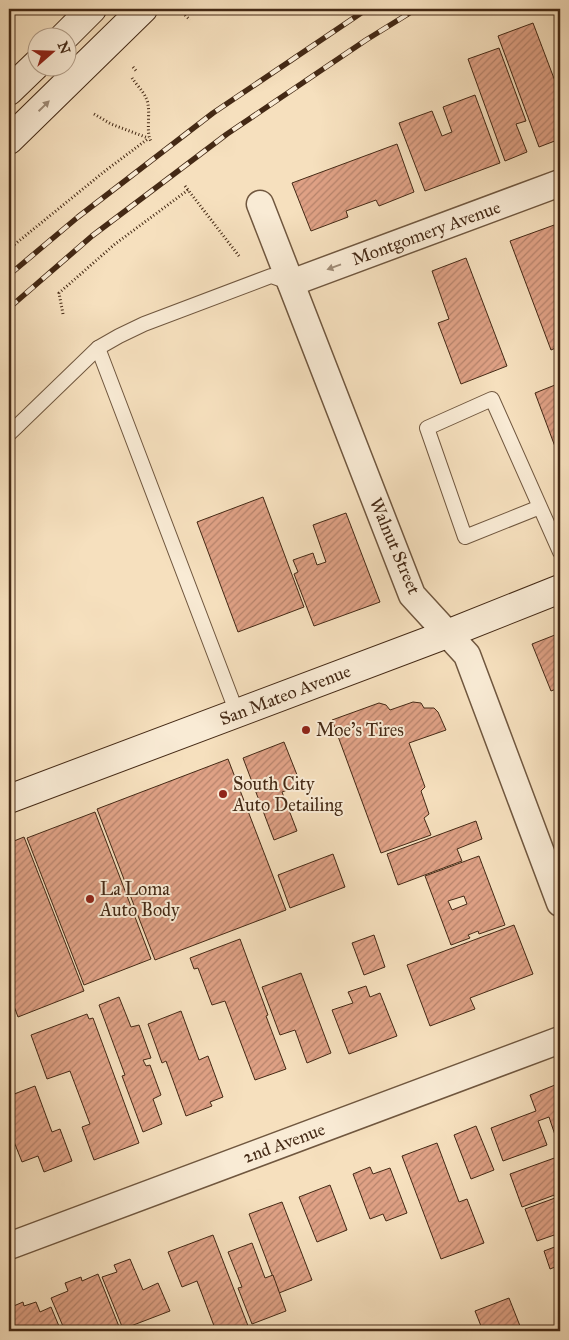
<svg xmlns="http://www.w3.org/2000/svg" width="569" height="1340" viewBox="0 0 569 1340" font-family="'IM FELL Great Primer',serif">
<defs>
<pattern id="building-hatch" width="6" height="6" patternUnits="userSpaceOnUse" patternTransform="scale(1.25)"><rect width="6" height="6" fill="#dfa185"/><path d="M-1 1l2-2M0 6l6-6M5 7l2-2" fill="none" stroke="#b6836c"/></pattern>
</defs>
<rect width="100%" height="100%" fill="#f6e0be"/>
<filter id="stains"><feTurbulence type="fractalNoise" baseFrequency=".004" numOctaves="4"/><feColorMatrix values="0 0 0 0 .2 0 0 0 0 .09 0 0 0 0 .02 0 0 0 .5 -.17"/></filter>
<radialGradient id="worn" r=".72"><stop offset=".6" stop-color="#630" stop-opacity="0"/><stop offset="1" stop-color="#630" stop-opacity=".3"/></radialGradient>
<g fill="url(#building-hatch)" stroke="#442915" fill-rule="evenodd">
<polygon points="9,9 17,9 9,18"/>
<polygon points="533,23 558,89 560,88 560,139 539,147 498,36"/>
<polygon points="499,48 526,121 516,124 527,152 505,161 468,59"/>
<polygon points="475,95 500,163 425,191 399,123 432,111 442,136 452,132 443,107"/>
<polygon points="397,144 414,192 379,206 376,200 346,211 348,217 311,231 292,183"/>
<polygon points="557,224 560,232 560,346 551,350 510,241"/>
<polygon points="466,258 507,366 461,384 438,323 449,319 432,271"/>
<polygon points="560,383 560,460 535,393"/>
<polygon points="263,497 304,607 238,632 197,522"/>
<polygon points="346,513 380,602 314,626 294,574 298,572 293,560 313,553 317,565 326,562 313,525"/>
<polygon points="560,633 560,698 556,689 551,691 532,644"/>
<polygon points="413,702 421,703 424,708 434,708 438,712 446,730 409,743 425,787 421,791 429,814 424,818 431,835 381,853 332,720 379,703 386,705 390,710"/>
<polygon points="284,742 301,785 282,792 297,831 274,840 243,758"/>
<polygon points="228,759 286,910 155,960 97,809"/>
<polygon points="95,812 151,959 84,985 27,838"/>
<polygon points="476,821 482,839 457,849 462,861 398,885 387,854"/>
<polygon points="24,837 84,991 18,1017 9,993 9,843"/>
<polygon points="333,854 345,887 290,908 278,875"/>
<path d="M479,856l26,69 -26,9 -1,-3 -10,4 2,3 -19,7 -26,-69zM464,896l3,8 -15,6 -4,-9z"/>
<polygon points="514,925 533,974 470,998 475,1009 430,1026 407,965"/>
<polygon points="374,935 385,967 364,975 352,943"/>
<polygon points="240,939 268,1015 266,1016 286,1069 255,1080 225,1001 212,1005 198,968 194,969 190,958"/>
<polygon points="301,973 331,1053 307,1063 295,1030 280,1035 262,987"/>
<polygon points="366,986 370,997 380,993 397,1036 349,1054 332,1010 353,1003 348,992"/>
<polygon points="119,997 131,1027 139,1025 151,1058 143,1060 146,1066 150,1065 161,1095 153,1099 162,1124 143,1132 122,1076 125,1075 99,1005"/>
<polygon points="181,1011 199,1060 208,1056 223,1097 210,1102 212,1106 186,1116 166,1061 162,1063 148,1024"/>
<polygon points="87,1014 89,1019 93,1018 139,1143 94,1160 82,1127 90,1124 70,1071 47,1079 31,1035"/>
<polygon points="560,1083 560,1140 557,1141 549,1117 538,1121 547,1145 503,1161 491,1128 536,1111 530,1095"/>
<polygon points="35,1086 52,1132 60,1129 72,1161 44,1172 38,1156 22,1162 9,1129 9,1096"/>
<polygon points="476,1126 494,1170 471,1179 454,1135"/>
<polygon points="437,1143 459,1202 467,1199 484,1243 441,1259 402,1156"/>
<polygon points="560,1156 560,1193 522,1207 510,1174"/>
<polygon points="370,1167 373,1174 390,1168 407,1213 386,1221 383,1214 370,1219 353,1174"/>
<polygon points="330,1185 347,1230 317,1242 299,1197"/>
<polygon points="555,1198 557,1205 560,1203 560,1233 537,1241 525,1209"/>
<polygon points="282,1202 312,1280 279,1293 249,1214"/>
<polygon points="213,1235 250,1331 216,1331 197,1281 182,1287 168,1252"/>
<polygon points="252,1243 265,1278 273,1275 286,1311 252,1324 238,1288 242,1287 228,1252"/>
<polygon points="560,1245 560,1265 550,1269 544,1251"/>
<polygon points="130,1259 143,1290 158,1283 170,1311 123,1329 102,1277 117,1272 114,1265"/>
<polygon points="98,1274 120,1329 113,1331 65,1331 51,1298 68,1291 65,1283 81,1277 82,1281"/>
<polygon points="509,1298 522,1331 483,1331 475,1311"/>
<polygon points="23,1302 24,1306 36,1302 40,1312 51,1307 61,1331 9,1331 9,1308"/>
</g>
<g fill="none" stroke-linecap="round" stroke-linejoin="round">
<defs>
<g id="lane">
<polyline points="98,348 237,713"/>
<polyline points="9,434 98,348 119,336 144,324 271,276 291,283"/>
<polyline points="540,507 465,537 427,428 492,399 560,552"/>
</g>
<g id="street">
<polyline points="260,204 412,595 467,655 560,903"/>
<polyline points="291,283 560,183"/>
<polyline points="9,1246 560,1040"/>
</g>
<g id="secondary">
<polyline points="63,38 92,9"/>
<polyline points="9,91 38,63"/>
<polyline points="9,140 143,9"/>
<polyline points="9,799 447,634 560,589"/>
</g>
</defs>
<use href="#lane" stroke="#70573f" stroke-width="16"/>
<use href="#street" stroke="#70573f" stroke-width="29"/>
<use href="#secondary" stroke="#442915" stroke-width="30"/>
<g stroke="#442915" stroke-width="3" stroke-dasharray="1 2.5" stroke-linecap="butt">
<polyline points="185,15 190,20"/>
<polyline points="133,67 137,72"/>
<path d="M132,78c4,6 11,13 14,20 6,12 -1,34 5,43"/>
<polyline points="94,114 111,124 148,138"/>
<polyline points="185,186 239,256"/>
<polyline points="9,249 105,171 149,138"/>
<polyline points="63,314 59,293 115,244 188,190"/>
</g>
<use href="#lane" stroke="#f9ebd5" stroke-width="14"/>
<use href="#street" stroke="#f9ebd5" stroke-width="26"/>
<use href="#secondary" stroke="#f9ebd5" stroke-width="28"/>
<defs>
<g id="rail">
<polyline points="9,275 78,217 213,113 367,9"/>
<polyline points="9,308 92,236 227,134 366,40 416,9"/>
</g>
</defs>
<use href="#rail" stroke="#442915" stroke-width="5.5"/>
<use href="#rail" stroke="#f9ebd5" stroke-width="4" stroke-dasharray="11" stroke-linecap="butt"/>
</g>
<defs><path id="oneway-solid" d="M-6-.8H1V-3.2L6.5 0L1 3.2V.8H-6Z" transform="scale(1.25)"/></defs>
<g fill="#9e8a75">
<use href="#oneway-solid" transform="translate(44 106) rotate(-44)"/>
<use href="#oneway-solid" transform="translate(334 267) rotate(160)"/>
</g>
<g fill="#8f2418" stroke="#f9ebd5" stroke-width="2">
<circle cx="306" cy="730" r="5"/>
<circle cx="223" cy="794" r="5"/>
<circle cx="90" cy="899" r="5"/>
</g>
<g text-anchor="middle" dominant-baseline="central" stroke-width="4" stroke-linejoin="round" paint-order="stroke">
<g font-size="18" fill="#442915" stroke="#f9ebd5">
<text transform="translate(426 233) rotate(-20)">Montgomery Avenue</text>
<text transform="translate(395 546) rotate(67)">Walnut Street</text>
<text transform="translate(285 695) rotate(-21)">San Mateo Avenue</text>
<text transform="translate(284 1143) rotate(-20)">2nd Avenue</text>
</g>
<g font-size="18" fill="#442915" stroke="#f9ebd5" text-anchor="start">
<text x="316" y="730">Moe's Tires</text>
<text x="233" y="784">South City<tspan x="233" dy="21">Auto Detailing</tspan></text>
<text x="100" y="889">La Loma<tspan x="100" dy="21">Auto Body</tspan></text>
</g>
</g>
<rect width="569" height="1340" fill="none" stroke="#f6e0be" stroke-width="30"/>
<rect x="10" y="10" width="549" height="1320" fill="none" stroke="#442915" stroke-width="2.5"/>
<rect x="15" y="15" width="539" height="1310" fill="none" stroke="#442915"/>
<g transform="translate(52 52) rotate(70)"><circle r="24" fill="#f9ebd5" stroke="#b19d88"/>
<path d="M0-4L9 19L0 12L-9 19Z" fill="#8f2418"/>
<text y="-8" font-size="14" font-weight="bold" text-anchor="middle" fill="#442915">N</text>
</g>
<rect width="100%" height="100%" filter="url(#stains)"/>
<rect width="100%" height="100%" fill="url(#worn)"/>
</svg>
